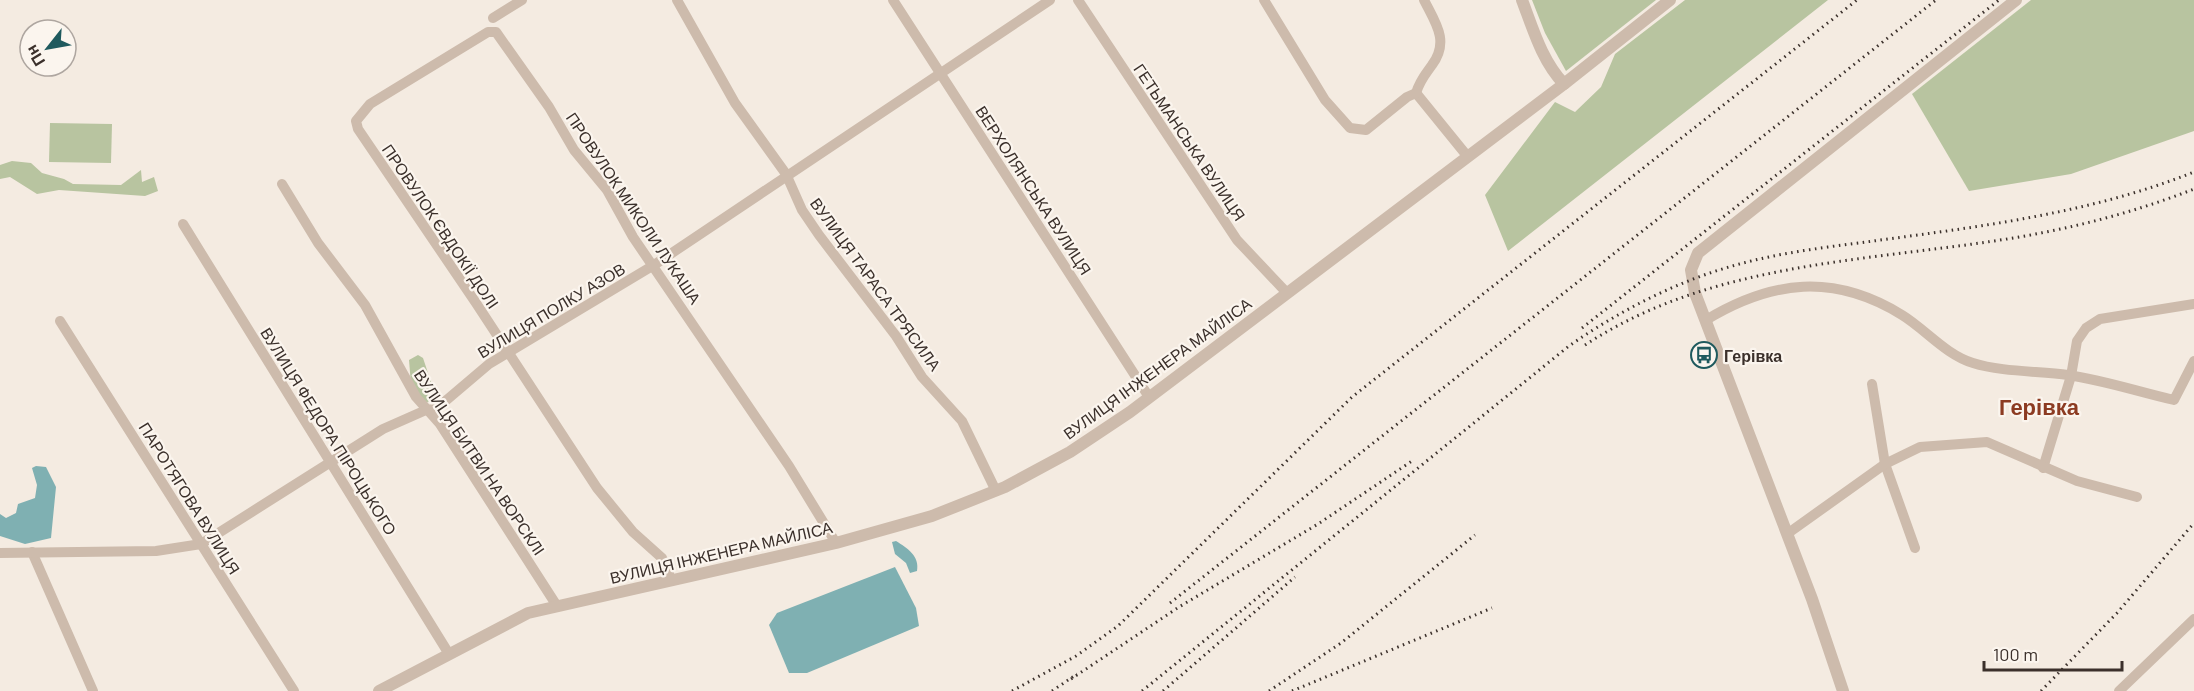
<svg xmlns="http://www.w3.org/2000/svg" width="2194" height="691" viewBox="0 0 2194 691" font-family="Barlow,sans-serif">
<rect width="100%" height="100%" fill="#f4ebe1"/>
<g fill="#b8c4a0">
<polygon points="1532,0 1656,0 1566,71 1545,33"/>
<polygon points="1685,0 1828,0 1508,251 1485,195 1555,102 1575,112 1601,87 1615,54"/>
<polygon points="2031,0 2194,0 2194,131 2071,174 1969,191 1912,94"/>
<polygon points="50,123 112,124 111,163 49,162"/>
<polygon points="12,161 31,163 42,173 64,179 73,184 121,185 141,170 142,182 154,177 158,191 145,196 59,190 37,194 10,177 0,179 0,165"/>
<polygon points="418,355 423,358 436,397 426,403 411,384 409,360"/>
</g>
<g fill="#7fb0b2">
<polygon points="36,466 46,467 56,487 51,538 25,544 0,536 0,514 6,518 16,513 18,504 35,498 37,485 32,468"/>
<path d="M896,541c11,7 24,15 21,30l-7,2 -4,-10 -11,-9 -3,-12z"/>
<polygon points="895,567 916,608 919,626 807,673 789,673 769,625 777,613"/>
</g>
<g fill="none" stroke-linecap="round" stroke-linejoin="round">
<g stroke="#cdbbac" stroke-width="10">
<polyline points="677,0 735,103 786,174 802,210 819,235 896,336 922,377 962,421 996,491"/>
<polyline points="893,0 1149,397"/>
<polyline points="1078,0 1237,240 1287,293"/>
<polyline points="1264,0 1325,100 1350,128 1366,130 1407,97 1416,93 1468,157"/>
<polyline points="493,18 522,0"/>
<path d="M1416,93c4,-13 9,-18 16,-28 18,-24 3,-43 -8,-65"/>
<polyline points="282,184 318,243 365,305 416,397 440,424 557,606"/>
<polyline points="183,224 449,654"/>
<path d="M1706,320c66,-40 128,-47 196,-5 23,14 44,40 71,48 28,9 66,8 95,12 35,5 71,17 106,25l20,-39"/>
<polyline points="60,321 294,691"/>
<polyline points="1872,384 1885,464 1915,548"/>
<polyline points="2043,468 2071,376 2077,341 2086,328 2100,319 2194,304"/>
<polyline points="1787,534 1885,464 1920,447 1987,442 2077,481 2137,497"/>
<polyline points="32,552 93,691"/>
<polyline points="0,553 156,551 201,544 383,429 426,410 436,409 489,364 654,265 1050,0"/>
<polyline points="671,579 662,558 633,532 597,488 476,303 358,129 356,121 370,104 488,32 496,32 549,107 574,150 607,190 633,237 789,466 836,543"/>
<polyline points="2119,691 2194,619"/>
</g>
<g stroke="#cdbbac" stroke-width="12">
<path d="M1522,0c11,29 20,61 42,84"/>
<polyline points="379,691 528,613 836,543 932,516 1005,487 1070,452 1130,412 1564,84 1670,0"/>
<polyline points="1843,691 1812,599 1695,293 1691,270 1698,253 2016,0"/>
</g>
<g stroke="#3b302b" stroke-width="3" stroke-dasharray="1.5 4.5" stroke-linecap="butt">
<polyline points="1582,328 1999,0"/>
<path d="M1585,345c130,-85 286,-83 434,-108 59,-10 119,-26 175,-48"/>
<polyline points="1170,603 1936,0"/>
<polyline points="1071,679 1179,607 1318,524 1412,461"/>
<polyline points="1012,691 1076,656 1118,626 1352,397 1857,0"/>
<polyline points="1052,691 1077,674"/>
<path d="M1142,691l427,-345c50,-35 108,-65 167,-81 49,-14 102,-19 152,-26 105,-14 208,-28 306,-67"/>
<polyline points="1163,691 1295,577"/>
<polyline points="1269,691 1341,643 1475,535"/>
<polyline points="1292,691 1492,608"/>
<polyline points="2041,691 2117,613 2194,523"/>
</g>
</g>
<defs>
<symbol id="bus-ring" viewBox="-11 -11 22 22"><circle r="9.5" fill="#fbf5ee" stroke="#1f5a5e" stroke-width="1.5"/><path d="M-5-6H5V4H4V6H2V4H-2V6H-4V4H-5ZM-3.5-4V0h7V-4ZM-3.5 1.2v1.5H-2V1.2ZM2 1.2v1.5H3.5V1.2Z" fill="#1f5a5e"/></symbol>
</defs>
<g fill-rule="evenodd">
<use href="#bus-ring" x="1689" y="340" width="30" height="30"/>
</g>
<g text-anchor="middle" dominant-baseline="central" stroke-width="4.5" stroke-linejoin="round" paint-order="stroke">
<g font-size="16" fill="#3b302b" stroke="#fbf5ee">
<text transform="translate(1190 142) rotate(56)">ГЕТЬМАНСЬКА ВУЛИЦЯ</text>
<text transform="translate(1034 190) rotate(57)">ВЕРХОЛЯНСЬКА ВУЛИЦЯ</text>
<text transform="translate(634 208) rotate(56)">ПРОВУЛОК МИКОЛИ ЛУКАША</text>
<text transform="translate(441 226) rotate(56)">ПРОВУЛОК ЄВДОКІЇ ДОЛІ</text>
<text transform="translate(876 284) rotate(54)">ВУЛИЦЯ ТАРАСА ТРЯСИЛА</text>
<text transform="translate(551 310) rotate(-31)">ВУЛИЦЯ ПОЛКУ АЗОВ</text>
<text transform="translate(1157 368) rotate(-36)">ВУЛИЦЯ ІНЖЕНЕРА МАЙЛІСА</text>
<text transform="translate(329 431) rotate(58)">ВУЛИЦЯ ФЕДОРА ПІРОЦЬКОГО</text>
<text transform="translate(480 462) rotate(56)">ВУЛИЦЯ БИТВИ НА ВОРСКЛІ</text>
<text transform="translate(190 498) rotate(58)">ПАРОТЯГОВА ВУЛИЦЯ</text>
<text transform="translate(721 552) rotate(-13)">ВУЛИЦЯ ІНЖЕНЕРА МАЙЛІСА</text>
</g>
<g font-size="16" font-weight="bold" fill="#3b302b" stroke="#fbf5ee" text-anchor="start">
<text x="1724" y="355">Герівка</text>
</g>
<g font-size="22" font-weight="bold" fill="#8c3b22" stroke="#fbf5ee">
<text x="2039" y="406">Герівка</text>
</g>
</g>
<g transform="translate(48 48) rotate(239)"><circle r="28" fill="#fbf5ee" stroke="#aea6a0" stroke-width="1.5"/>
<path d="M0-4.5L10 22L0 15L-10 22Z" fill="#1f5a5e"/>
<text y="-9" font-size="16" font-weight="bold" text-anchor="middle" fill="#3b302b">Пн</text>
</g>
<path d="M1984 661v9h138v-9" fill="none" stroke="#3b302b" stroke-width="3"/>
<text x="1993" y="661" font-size="18" fill="#3b302b" stroke="#fbf5ee" stroke-width="4.5" paint-order="stroke">100 m</text>
</svg>
